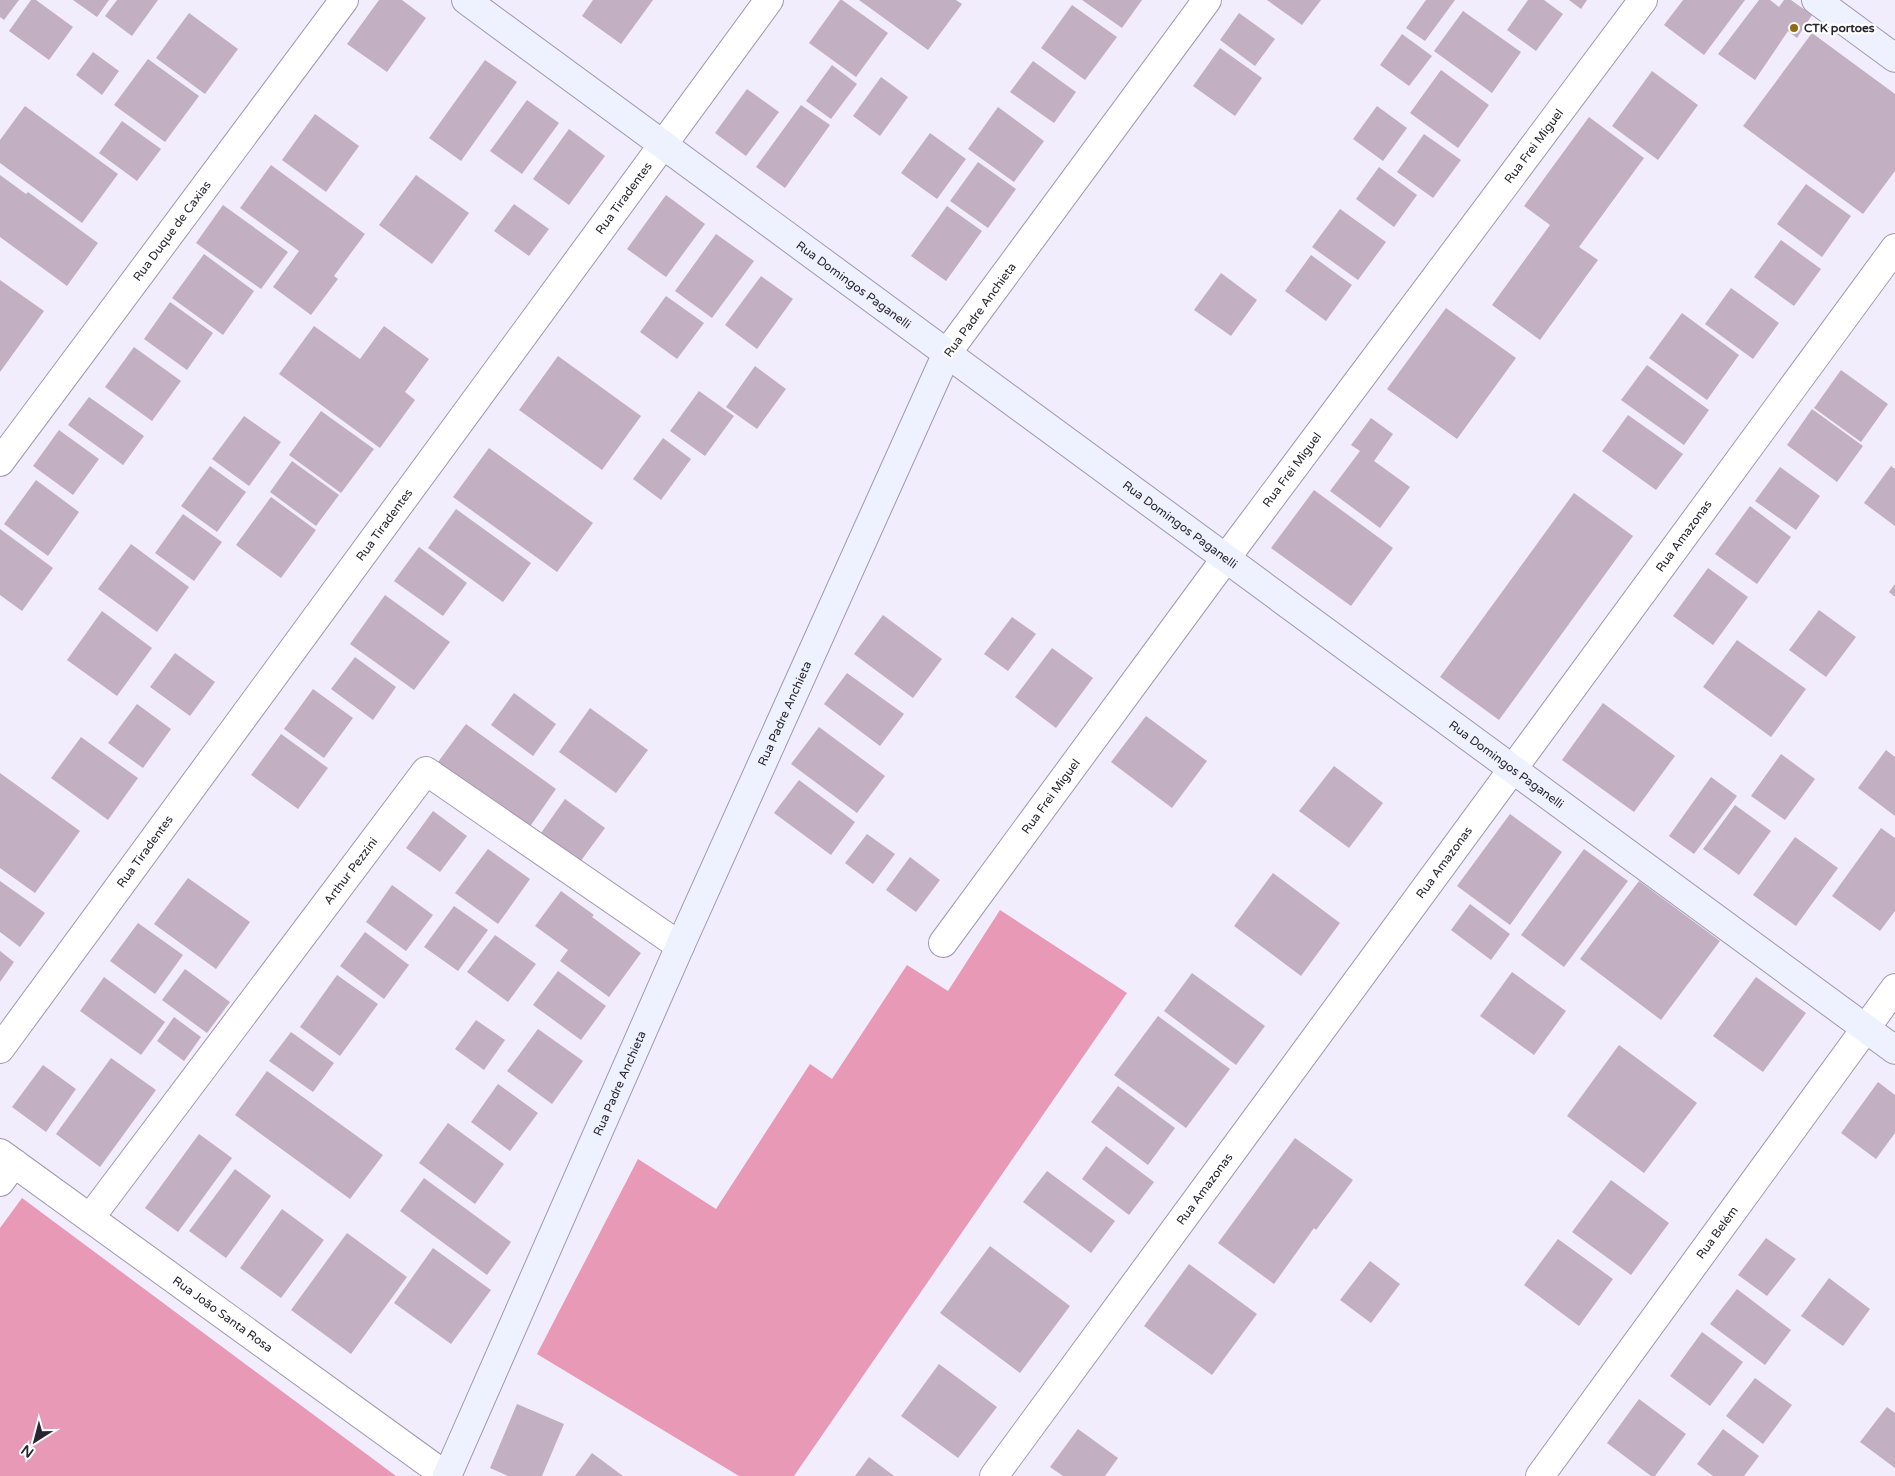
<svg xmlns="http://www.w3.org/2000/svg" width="1895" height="1476" viewBox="0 0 1895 1476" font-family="'Varela Round',sans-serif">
<rect width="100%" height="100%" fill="#f1edfd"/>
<g fill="#e799b6">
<polygon points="1000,910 1127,993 794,1476 739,1476 537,1354 638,1159 716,1209 810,1064 832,1079 907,965 948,991"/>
<polygon points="22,1198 396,1476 0,1476 0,1228"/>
</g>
<g fill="#c3afc2">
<polygon points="0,0 19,0 4,20 0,17"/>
<polygon points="31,0 36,0 73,27 49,60 9,31"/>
<polygon points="73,0 109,0 97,17"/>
<polygon points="117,0 158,0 132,36 105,16"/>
<polygon points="379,0 402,0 426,18 387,72 347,44"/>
<polygon points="593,0 653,0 621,44 582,16"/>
<polygon points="840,0 842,0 888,33 856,77 809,43"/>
<polygon points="859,0 956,0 962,4 928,50"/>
<polygon points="1082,0 1142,0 1122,28"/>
<polygon points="1267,0 1321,0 1302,25"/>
<polygon points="1426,0 1455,0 1425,41 1406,28"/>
<polygon points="1528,0 1544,0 1563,14 1536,51 1507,30"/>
<polygon points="1569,0 1587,0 1581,9"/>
<polygon points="1683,0 1745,0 1704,55 1664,25"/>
<polygon points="1759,0 1770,0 1779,7 1784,0 1791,0 1812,15 1797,38 1788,31 1755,80 1718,54"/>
<polygon points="1072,5 1117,37 1085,80 1041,48"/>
<polygon points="1463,11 1521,52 1492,93 1434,51"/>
<polygon points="189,13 238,49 205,94 156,58"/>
<polygon points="1239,13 1275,39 1255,66 1220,40"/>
<polygon points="1812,33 1895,94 1895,171 1863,214 1743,126"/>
<polygon points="1402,34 1432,56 1409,86 1380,65"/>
<polygon points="1220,48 1262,78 1235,116 1193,86"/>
<polygon points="93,52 119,71 102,95 76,75"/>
<polygon points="148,59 199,96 165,142 114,105"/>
<polygon points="485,60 517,82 461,161 429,138"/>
<polygon points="1033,61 1076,92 1054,123 1010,92"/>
<polygon points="832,65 857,84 831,119 806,101"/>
<polygon points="1441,70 1489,105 1458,148 1410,113"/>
<polygon points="1652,71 1698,105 1658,160 1612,126"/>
<polygon points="881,77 908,97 880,136 853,116"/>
<polygon points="747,89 779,112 746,156 715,133"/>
<polygon points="527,100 559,123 522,174 490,151"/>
<polygon points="801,105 830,125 785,188 756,167"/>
<polygon points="25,106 118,174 82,223 0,163 0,140"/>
<polygon points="1377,106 1407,128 1383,161 1353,139"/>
<polygon points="998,107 1044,141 1014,182 968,149"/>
<polygon points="315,114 359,146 326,192 282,160"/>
<polygon points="1589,117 1644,158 1579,247 1598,260 1540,340 1492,305 1550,225 1524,206"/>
<polygon points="122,121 161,149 137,181 99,153"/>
<polygon points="569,129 605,156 569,205 533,179"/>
<polygon points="930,133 966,159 937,199 901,173"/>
<polygon points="1424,134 1461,160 1433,198 1397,172"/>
<polygon points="978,162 1016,189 988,228 950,201"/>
<polygon points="271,165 365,234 334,276 338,279 311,315 273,287 299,251 240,208"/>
<polygon points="1379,167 1417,195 1394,227 1356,199"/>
<polygon points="0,175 26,194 28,192 98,243 67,286 0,237"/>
<polygon points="416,175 469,213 432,264 379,225"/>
<polygon points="1806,184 1851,216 1822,257 1777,224"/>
<polygon points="666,195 705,224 666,277 627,249"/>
<polygon points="514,204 549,229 529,256 494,231"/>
<polygon points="223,205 288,252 261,289 196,243"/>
<polygon points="947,206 982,231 946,281 911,256"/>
<polygon points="1340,209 1386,242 1358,280 1312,247"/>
<polygon points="716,234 754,261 712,318 675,291"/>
<polygon points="1781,240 1821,269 1794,306 1754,277"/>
<polygon points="204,254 254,291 223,335 172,298"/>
<polygon points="1311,255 1352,285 1326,321 1285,291"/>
<polygon points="1221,273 1257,300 1231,336 1194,310"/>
<polygon points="761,276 793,299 757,349 725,325"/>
<polygon points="0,280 44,311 0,372"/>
<polygon points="1731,288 1779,323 1753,359 1705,324"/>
<polygon points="666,296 704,323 677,359 640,332"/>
<polygon points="170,302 213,333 187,370 144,339"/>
<polygon points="1446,308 1516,358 1457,439 1387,389"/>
<polygon points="1682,313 1739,355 1707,400 1649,358"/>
<polygon points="314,326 360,359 384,326 429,359 405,392 415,400 380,448 279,374"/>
<polygon points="134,347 181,381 152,421 105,387"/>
<polygon points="558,356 641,416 602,470 519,410"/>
<polygon points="1647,365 1709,410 1684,445 1621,400"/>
<polygon points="755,366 786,389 757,429 726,407"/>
<polygon points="1841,370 1888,404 1861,442 1814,408"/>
<polygon points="699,391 734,416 705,456 670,431"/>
<polygon points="89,397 144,436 123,465 68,425"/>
<polygon points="1812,409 1863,446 1837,482 1787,445"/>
<polygon points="321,411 374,449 341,493 289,455"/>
<polygon points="1628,415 1683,454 1656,490 1602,451"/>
<polygon points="244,416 281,442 249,486 212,459"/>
<polygon points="1371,418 1393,434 1374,461 1410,487 1380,528 1330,491 1360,451 1351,445"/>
<polygon points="59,430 99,459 73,495 33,466"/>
<polygon points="663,438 691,459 661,500 633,479"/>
<polygon points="489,448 593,523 557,572 453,497"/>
<polygon points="292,461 339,495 316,526 270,492"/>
<polygon points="210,466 246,492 217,532 181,506"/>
<polygon points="1891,466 1895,469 1895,526 1864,503"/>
<polygon points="1780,467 1820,496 1796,530 1755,501"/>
<polygon points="36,480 79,512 48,556 4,524"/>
<polygon points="1314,490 1393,548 1351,606 1271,548"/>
<polygon points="1574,493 1633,536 1499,720 1440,677"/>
<polygon points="271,497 316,530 281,578 236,545"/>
<polygon points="1750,506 1791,537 1757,584 1715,554"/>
<polygon points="456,509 531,563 503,602 428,548"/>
<polygon points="183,514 222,542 194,581 155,553"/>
<polygon points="0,529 53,568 22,611 0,595"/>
<polygon points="131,544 189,587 157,632 98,589"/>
<polygon points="419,547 467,583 443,616 394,581"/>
<polygon points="1708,568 1748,597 1713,645 1673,616"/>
<polygon points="1895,584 1895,597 1889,592"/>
<polygon points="385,595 450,642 414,690 350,644"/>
<polygon points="1819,610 1856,637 1826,677 1789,650"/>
<polygon points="102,611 152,648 117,696 67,660"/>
<polygon points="883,615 942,659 913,698 854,654"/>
<polygon points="1012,617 1036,634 1008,671 984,654"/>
<polygon points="1737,640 1806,689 1771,737 1703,687"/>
<polygon points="1052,648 1093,678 1056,728 1015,697"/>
<polygon points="175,653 215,682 190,716 150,687"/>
<polygon points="355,657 396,687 373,720 331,689"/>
<polygon points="847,673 904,714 880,746 824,704"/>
<polygon points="313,689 353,718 324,758 284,729"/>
<polygon points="514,693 556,724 533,756 491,725"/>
<polygon points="1603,703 1675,756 1634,812 1562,760"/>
<polygon points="137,704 171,729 143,768 108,743"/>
<polygon points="590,708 648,750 616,793 559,752"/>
<polygon points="1146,716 1207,761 1172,808 1111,762"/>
<polygon points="466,724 556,789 529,828 438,762"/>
<polygon points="819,727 885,776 857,813 791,764"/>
<polygon points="281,734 328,768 298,809 251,775"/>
<polygon points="81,737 138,778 108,820 51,778"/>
<polygon points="1886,750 1895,757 1895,816 1858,788"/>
<polygon points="1781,754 1815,779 1785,820 1751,796"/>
<polygon points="1334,766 1383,803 1349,848 1299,811"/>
<polygon points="0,773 80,831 35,893 0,868"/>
<polygon points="1711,777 1737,796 1694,854 1669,836"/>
<polygon points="799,780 855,822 831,855 774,813"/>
<polygon points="565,799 605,828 580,862 541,833"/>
<polygon points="1735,805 1771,831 1739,875 1703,849"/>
<polygon points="433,811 467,836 440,872 406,848"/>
<polygon points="1510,814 1562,852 1510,925 1457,886"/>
<polygon points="1881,828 1895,838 1895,911 1880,931 1832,896"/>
<polygon points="867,834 895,854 873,884 845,863"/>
<polygon points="1795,837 1838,868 1796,926 1753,895"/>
<polygon points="488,849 530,879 498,924 455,893"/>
<polygon points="1584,849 1628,881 1564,967 1521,935"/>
<polygon points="910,857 940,880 916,912 886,890"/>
<polygon points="1273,873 1340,923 1301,976 1234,926"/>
<polygon points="188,878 250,922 216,969 154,924"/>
<polygon points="0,881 45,913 20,947 0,932"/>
<polygon points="1639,881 1720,941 1661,1020 1580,959"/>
<polygon points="392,885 433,915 406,951 366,922"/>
<polygon points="561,891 594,915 592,917 641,953 609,997 560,961 568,950 535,926"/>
<polygon points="1470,904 1510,934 1491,960 1451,930"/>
<polygon points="454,906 488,930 458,971 424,947"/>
<polygon points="138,923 183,955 155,994 110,961"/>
<polygon points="365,932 409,965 384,999 340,966"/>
<polygon points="495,935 536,964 508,1002 467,972"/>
<polygon points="0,951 14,962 0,982"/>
<polygon points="185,969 230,1002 207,1033 162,1000"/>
<polygon points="558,971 606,1006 581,1040 533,1005"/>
<polygon points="1512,972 1566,1011 1534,1055 1480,1016"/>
<polygon points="1192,973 1265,1026 1236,1065 1164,1011"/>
<polygon points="337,975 378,1004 340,1056 300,1027"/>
<polygon points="104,977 165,1022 141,1055 80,1011"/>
<polygon points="1756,977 1806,1013 1763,1072 1713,1036"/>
<polygon points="1158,1016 1230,1069 1186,1128 1114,1075"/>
<polygon points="174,1017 201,1037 184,1061 157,1041"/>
<polygon points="476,1020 505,1040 484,1070 455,1049"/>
<polygon points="538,1029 583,1061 552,1104 507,1071"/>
<polygon points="291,1032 334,1063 313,1092 269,1061"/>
<polygon points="1619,1045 1697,1103 1644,1173 1567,1116"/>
<polygon points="111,1058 156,1090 100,1167 56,1134"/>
<polygon points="43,1065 76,1089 46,1132 12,1107"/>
<polygon points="267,1071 383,1155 350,1199 235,1115"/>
<polygon points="1878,1082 1895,1095 1895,1133 1876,1159 1841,1133"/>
<polygon points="498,1084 538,1113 510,1151 471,1122"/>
<polygon points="1118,1086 1175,1128 1148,1165 1091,1122"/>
<polygon points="448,1123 504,1164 475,1204 419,1163"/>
<polygon points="199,1134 232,1158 178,1232 145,1208"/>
<polygon points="1295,1138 1353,1180 1316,1230 1314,1228 1274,1284 1218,1243"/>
<polygon points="1106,1146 1154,1182 1129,1215 1082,1179"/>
<polygon points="235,1169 271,1196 226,1258 189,1231"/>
<polygon points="1047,1171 1115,1221 1091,1253 1023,1202"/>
<polygon points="424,1178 511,1242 487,1275 400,1211"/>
<polygon points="1611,1180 1669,1223 1631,1275 1572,1232"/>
<polygon points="282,1209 324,1240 281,1298 240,1268"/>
<polygon points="347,1233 407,1277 351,1354 291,1310"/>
<polygon points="1766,1238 1796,1259 1767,1296 1738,1275"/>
<polygon points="1558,1239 1613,1279 1579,1326 1524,1285"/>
<polygon points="990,1246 1070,1306 1020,1373 940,1313"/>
<polygon points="433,1248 491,1290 451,1344 394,1303"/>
<polygon points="1370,1261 1400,1284 1371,1323 1340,1300"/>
<polygon points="1189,1264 1257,1314 1212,1375 1144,1326"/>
<polygon points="1829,1278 1870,1309 1843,1346 1801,1316"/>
<polygon points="1737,1289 1791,1330 1765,1365 1710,1324"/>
<polygon points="1702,1332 1743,1362 1710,1406 1670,1376"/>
<polygon points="939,1364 997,1407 958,1458 901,1416"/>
<polygon points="1755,1378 1792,1405 1763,1444 1726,1416"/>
<polygon points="1639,1399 1686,1434 1655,1476 1651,1476 1607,1443"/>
<polygon points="517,1404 564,1424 542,1476 508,1476 490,1468"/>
<polygon points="1887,1407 1895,1413 1895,1468 1860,1442"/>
<polygon points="1078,1429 1118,1458 1105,1476 1063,1476 1050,1467"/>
<polygon points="1723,1429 1759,1456 1744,1476 1713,1476 1697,1464"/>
<polygon points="592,1453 623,1476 575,1476"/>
<polygon points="869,1457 894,1476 855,1476"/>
</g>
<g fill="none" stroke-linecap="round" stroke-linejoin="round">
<defs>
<g id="street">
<polyline points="947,353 1207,0"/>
<path id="s1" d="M0,462l344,-462"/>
<path id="s2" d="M943,943l283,-385 417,-558"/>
<path id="s3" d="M0,1049l769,-1049"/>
<path id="s4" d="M0,1153l446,323"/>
<polyline points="0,1182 14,1163"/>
<path id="s5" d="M90,1218l336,-447 254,175"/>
<path id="s6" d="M994,1476l901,-1228"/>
<path id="s7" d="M1540,1476l355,-488"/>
</g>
<g id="secondary">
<path id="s8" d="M466,0l1429,1050"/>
<polyline points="1816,0 1895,58"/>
<path id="s9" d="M447,1476l233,-530 267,-593"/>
</g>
</defs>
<use href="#street" stroke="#9f98b0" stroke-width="30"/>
<use href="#secondary" stroke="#9f98b0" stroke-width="30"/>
<use href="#street" stroke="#fff" stroke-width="28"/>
<use href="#secondary" stroke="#eef2ff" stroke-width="28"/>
</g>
<circle fill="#916a11" stroke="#fff" stroke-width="2" cx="1794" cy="28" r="5"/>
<g text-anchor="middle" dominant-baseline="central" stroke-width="4.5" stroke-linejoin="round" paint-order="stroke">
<g font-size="12" font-weight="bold" fill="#28252f" stroke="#fff" text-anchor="start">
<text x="1804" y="28">CTK portoes</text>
</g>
<g font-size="12" fill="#28252f" stroke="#fff">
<text stroke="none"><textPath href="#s2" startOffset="992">Rua Frei Miguel</textPath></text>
<text stroke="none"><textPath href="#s3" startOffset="1055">Rua Tiradentes</textPath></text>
<text stroke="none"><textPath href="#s1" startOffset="288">Rua Duque de Caxias</textPath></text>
<text stroke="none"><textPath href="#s8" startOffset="481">Rua Domingos Paganelli</textPath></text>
<text transform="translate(980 310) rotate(-54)">Rua Padre Anchieta</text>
<text stroke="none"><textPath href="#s2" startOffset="588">Rua Frei Miguel</textPath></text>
<text stroke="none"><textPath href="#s3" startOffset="650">Rua Tiradentes</textPath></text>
<text stroke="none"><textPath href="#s8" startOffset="886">Rua Domingos Paganelli</textPath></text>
<text stroke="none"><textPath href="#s6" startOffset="1166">Rua Amazonas</textPath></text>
<text stroke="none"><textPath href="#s9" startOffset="834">Rua Padre Anchieta</textPath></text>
<text stroke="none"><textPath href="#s8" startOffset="1291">Rua Domingos Paganelli</textPath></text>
<text stroke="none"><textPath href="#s2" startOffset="182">Rua Frei Miguel</textPath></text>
<text stroke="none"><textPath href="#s3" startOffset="245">Rua Tiradentes</textPath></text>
<text stroke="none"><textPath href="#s6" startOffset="761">Rua Amazonas</textPath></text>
<text stroke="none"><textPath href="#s5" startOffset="434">Arthur Pezzini</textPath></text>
<text stroke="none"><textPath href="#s9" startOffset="429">Rua Padre Anchieta</textPath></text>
<text stroke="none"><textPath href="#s6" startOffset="356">Rua Amazonas</textPath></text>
<text stroke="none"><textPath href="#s7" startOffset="301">Rua Belém</textPath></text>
<text stroke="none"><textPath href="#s4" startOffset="275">Rua João Santa Rosa</textPath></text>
</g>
</g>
<g transform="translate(35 1441) rotate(216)" stroke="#ffffff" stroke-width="4" paint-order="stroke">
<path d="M0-4L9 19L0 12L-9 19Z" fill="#28252f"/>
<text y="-8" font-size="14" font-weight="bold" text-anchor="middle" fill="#28252f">N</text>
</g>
</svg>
